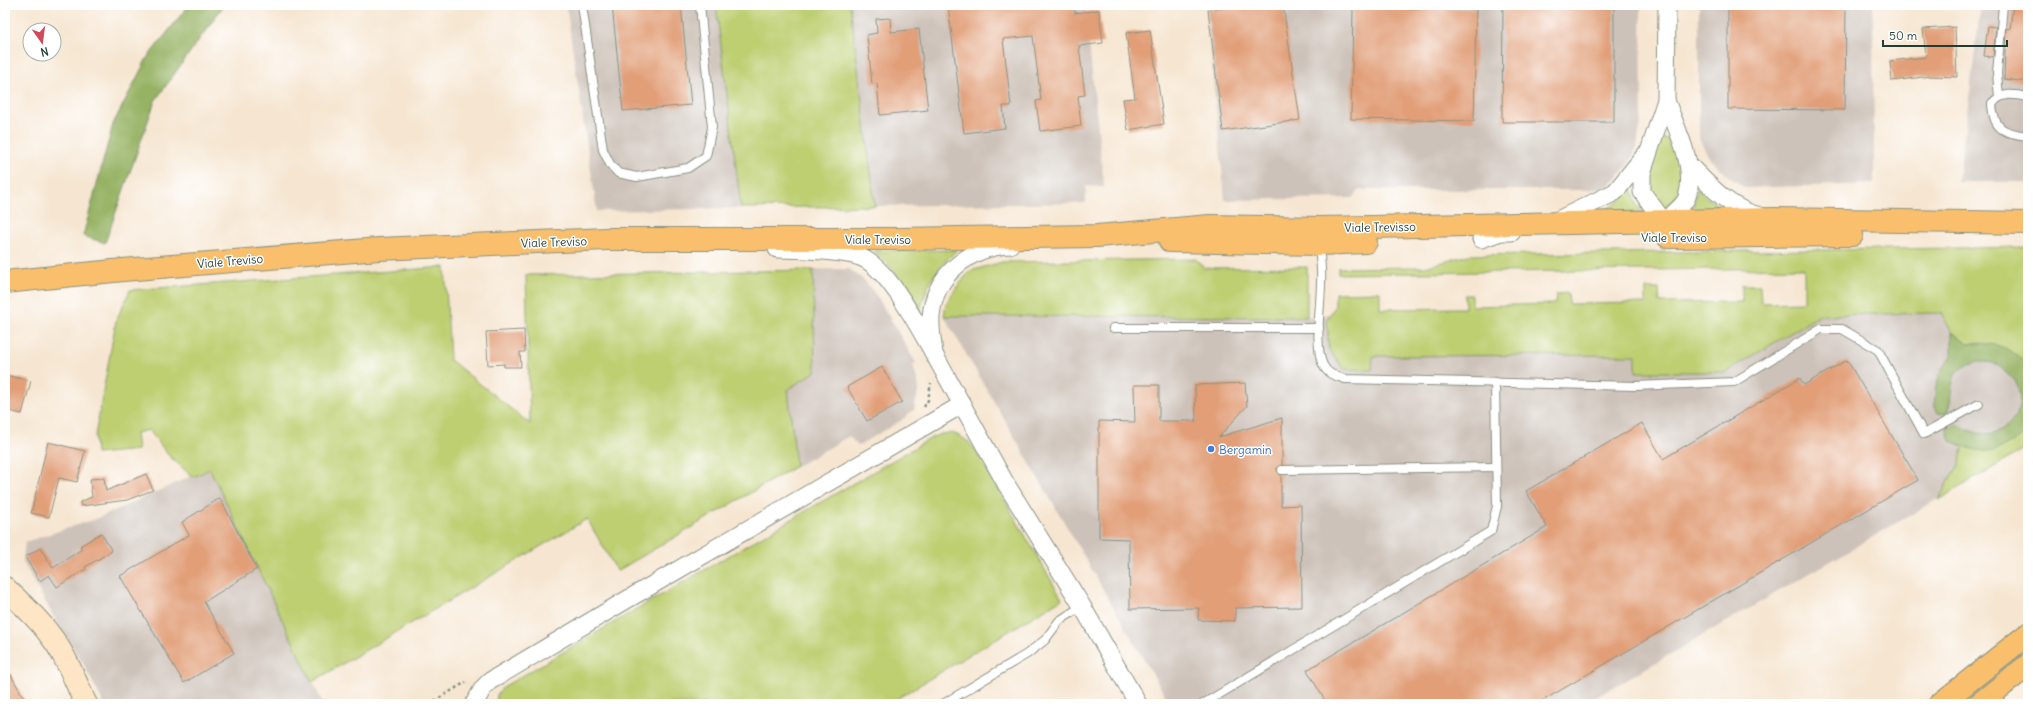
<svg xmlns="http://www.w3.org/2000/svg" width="2033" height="709" viewBox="0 0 2033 709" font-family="Delius,sans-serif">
<rect width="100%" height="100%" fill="#fff"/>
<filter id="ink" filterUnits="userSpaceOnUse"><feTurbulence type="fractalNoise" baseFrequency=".025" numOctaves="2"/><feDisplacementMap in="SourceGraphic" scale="8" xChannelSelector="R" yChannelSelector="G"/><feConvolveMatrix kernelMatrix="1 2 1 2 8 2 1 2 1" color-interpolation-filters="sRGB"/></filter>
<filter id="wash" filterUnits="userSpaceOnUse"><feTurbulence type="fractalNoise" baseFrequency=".012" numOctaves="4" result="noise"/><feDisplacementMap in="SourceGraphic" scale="16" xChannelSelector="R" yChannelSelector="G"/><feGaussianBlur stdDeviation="0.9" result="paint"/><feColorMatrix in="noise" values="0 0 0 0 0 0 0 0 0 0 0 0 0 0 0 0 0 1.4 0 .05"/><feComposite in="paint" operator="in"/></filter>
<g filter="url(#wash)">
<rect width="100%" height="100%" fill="#f6e6d1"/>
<g fill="#cdc2b9">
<polygon points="566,5 716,5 741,208 597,211"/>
<polygon points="850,5 1085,5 1104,187 1086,186 1086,203 875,206"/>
<polygon points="1206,5 1641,5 1642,114 1637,147 1628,166 1609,186 1589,190 1360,190 1353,198 1225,200"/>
<polygon points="1699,5 1873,5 1874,184 1744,188 1726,174 1710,159 1699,139"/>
<polygon points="1981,5 2028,5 2028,182 1958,182"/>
<polygon points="849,269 864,280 878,298 916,363 913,365 919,387 914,410 900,421 858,446 849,436 617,571 587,519 313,682 323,704 104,704 83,663 63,633 23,562 25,542 96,519 450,360 530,424 526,275"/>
<polygon points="2028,299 2028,447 1584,704 1170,704 944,316 1307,317 1333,314"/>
</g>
<g fill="#becf72" stroke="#6e8653">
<polygon points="716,5 850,5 875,206 741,208"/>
<path d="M1661,139h6c7,11 21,38 16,50 -4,8 -11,16 -16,24l-19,-26 3,-26z"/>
<polygon points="1632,188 1637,205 1643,214 1599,214 1619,201"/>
<polygon points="1697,188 1707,198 1729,211 1688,213 1695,203"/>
<polygon points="2028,247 2028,367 2024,361 1979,342 1967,344 1952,332 1941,313 1820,315 1726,372 1636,372 1636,355 1373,356 1372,370 1344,369 1329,350 1327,320 1335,306 1335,293 1380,292 1380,309 1465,308 1465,295 1472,295 1472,306 1555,304 1556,294 1568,293 1569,304 1646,303 1646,289 1659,289 1660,303 1742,302 1742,285 1760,285 1761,303 1804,302 1804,268 1338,274 1338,268 1425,267 1468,255"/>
<path d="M957,250c-24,23 -29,32 -38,64 -10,-25 -24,-45 -45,-63z"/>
<polygon points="1196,259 1204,268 1307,267 1307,317 944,316 946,304 954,291 970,271 1002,262"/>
<polygon points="445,267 450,360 530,424 526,275 813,270 815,372 788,389 796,466 617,571 587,519 312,682 210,469 193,477 169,456 149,430 136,433 138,450 96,454 95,436 116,321 130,290"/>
<polygon points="2028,429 2028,447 1938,500 1958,466 1964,446 1984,451 2025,434"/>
<path d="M952,433c11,4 17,8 24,18l86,148 -174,105h-392l1,-9 6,-8 430,-250 8,-3z"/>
</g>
<g fill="#96b264" stroke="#5a784c">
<polygon points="189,5 224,5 155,101 105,243 83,236 113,124 147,58"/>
<path d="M1952,332l15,12c24,-3 46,2 61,23v62c-4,6 -9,9 -14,12 -24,16 -38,10 -63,0l-4,-12 9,-5c7,3 15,8 23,9 29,6 51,-27 36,-52 -2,-3 -6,-5 -9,-8 -7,-8 -12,-11 -23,-11 -10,0 -18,2 -25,9 -10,11 -4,29 -12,43l-8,-1 -4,-8 2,-18 5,-17 11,-14z"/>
</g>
<g id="blocks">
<g fill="#e19e77">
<polygon points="612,5 681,5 691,105 623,111"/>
<polygon points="948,5 1074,5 1075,13 1099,10 1103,43 1079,46 1085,95 1078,96 1081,126 1040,131 1036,101 1041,100 1033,36 1003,39 1011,106 1003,106 1005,128 964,133"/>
<polygon points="1248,5 1283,5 1300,120 1223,131 1208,10"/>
<polygon points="1503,5 1585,5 1585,8 1614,8 1614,122 1502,122"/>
<polygon points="1728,5 1846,5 1845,110 1728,109"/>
<polygon points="2013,5 2028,5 2028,82 2004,79 2006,28 2010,29"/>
<polygon points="1353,8 1476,9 1474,121 1351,119"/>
<polygon points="890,18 891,32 919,29 928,110 880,115 877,83 872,84 867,35 877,33 876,19"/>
<polygon points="1988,26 1996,27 1993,57 1984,56"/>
<polygon points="1955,27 1957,77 1931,76 1892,81 1890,61 1926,57 1923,29"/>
<polygon points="1150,30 1164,124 1128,130 1123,99 1135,98 1126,33"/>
<polygon points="524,330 525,352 520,352 521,367 504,367 504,364 488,365 486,332"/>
<polygon points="1847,360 1918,480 1537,704 1327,704 1307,670 1547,527 1526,491 1642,423 1663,459 1800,378 1804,385"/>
<polygon points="882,367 902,402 867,421 847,387"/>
<polygon points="5,375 31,381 22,414 5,410"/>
<polygon points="1245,383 1247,406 1219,437 1282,418 1282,465 1277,467 1277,470 1281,475 1281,506 1301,505 1302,607 1235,608 1235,621 1198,620 1199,608 1130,609 1129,539 1099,538 1099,421 1135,422 1134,385 1159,385 1159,421 1196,421 1195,385"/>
<polygon points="48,442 85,451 77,482 59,478 49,517 31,513"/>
<polygon points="146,474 153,490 127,500 81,506 80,502 92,497 90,479 104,478 106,491"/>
<polygon points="220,498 257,569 204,602 234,653 184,683 120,576 189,535 182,522"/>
<polygon points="101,533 112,551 85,567 86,569 57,587 49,575 40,581 25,557 40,548 53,568 82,549 80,546"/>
<polygon points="5,664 27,704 5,704"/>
</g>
</g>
</g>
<g filter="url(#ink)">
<use href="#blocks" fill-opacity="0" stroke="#8a9282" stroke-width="1"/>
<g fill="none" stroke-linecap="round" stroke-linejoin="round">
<defs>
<g id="lane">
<polyline points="582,5 603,150 610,164 618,173 637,177 688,168 706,156 712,127 700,5"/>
<polyline points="1999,97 1997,73 2003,5"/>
<path d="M2028,97c-15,-3 -25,-5 -36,6 1,27 12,30 36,33"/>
<path d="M1319,246c1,12 3,24 2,37 0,21 -7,64 2,82 5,10 13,11 22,14l290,7 99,-4 87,-53h21l36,21 46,84 55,-30"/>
<polyline points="1113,328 1319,328"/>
<polyline points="1282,470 1496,467"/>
<polyline points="943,704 1027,654 1045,640 1059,621 1082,606"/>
<polyline points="1203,704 1491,531 1497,506 1495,382"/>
</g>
<g id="street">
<polyline points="1667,5 1666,100 1642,173 1642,192 1664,222 1671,225"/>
<path d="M1689,165c21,21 43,46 72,51"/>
<polyline points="1556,221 1615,192 1645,155"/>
<path d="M1659,226c6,-5 26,-22 28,-29 10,-31 -11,-68 -21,-97"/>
<polyline points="1481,239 1501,232 1512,232"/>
<path d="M777,249c19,0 66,2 83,8 28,10 59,71 74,97 -1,-12 -4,-25 -3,-37 3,-43 39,-70 79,-72"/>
<polyline points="934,354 1006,484 1082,606 1138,704"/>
<polyline points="474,704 483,688 490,681 628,599 963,404"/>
</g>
<path id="secondary" d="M5,588c16,15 32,29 45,47 16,20 25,46 36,69"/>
<g id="primary">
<polyline points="1668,237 1852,235"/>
<polyline points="1170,241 1319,244 1366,242"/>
<polyline points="5,282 123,270 379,249 607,239 894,239 1097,236 1210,226 1320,228 1775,219 2028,223"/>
</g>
<g id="highway">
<polyline points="1940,704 2028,634"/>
<polyline points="1979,704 2028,665"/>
</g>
</defs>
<use href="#lane" stroke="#8a9282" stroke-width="10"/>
<use href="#street" stroke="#8a9282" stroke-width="19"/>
<use href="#secondary" stroke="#8a9282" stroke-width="24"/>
<use href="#primary" stroke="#8a9282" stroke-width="24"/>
<use href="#highway" stroke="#8a9282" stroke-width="24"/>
<g stroke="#8a9282" stroke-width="2.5" stroke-dasharray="3 3" stroke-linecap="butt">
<polyline points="924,407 928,400 931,383"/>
<polyline points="429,704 466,682"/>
</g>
<use href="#lane" stroke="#fff" stroke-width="8"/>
<use href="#street" stroke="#fff" stroke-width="17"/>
<use href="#secondary" stroke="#fde5c5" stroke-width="22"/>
<use href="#primary" stroke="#f9bf6d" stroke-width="22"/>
<use href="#highway" stroke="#f9bf6d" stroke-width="22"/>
</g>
</g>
<circle fill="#3f7fe0" stroke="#fff" stroke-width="1.5" cx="1211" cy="449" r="4"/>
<g text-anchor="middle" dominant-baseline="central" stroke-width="3" stroke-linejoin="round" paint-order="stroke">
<g font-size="12" fill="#1f3d34" stroke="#fff">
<text transform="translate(1380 227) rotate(-1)">Viale Trevisso</text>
<text x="1674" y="237">Viale Treviso</text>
<text x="878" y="239">Viale Treviso</text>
<text transform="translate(554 242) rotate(-2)">Viale Treviso</text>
<text transform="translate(230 261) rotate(-5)">Viale Treviso</text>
</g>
<g font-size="12" fill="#366cbe" stroke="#fff" text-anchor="start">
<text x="1219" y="449">Bergamin</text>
</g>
</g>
<rect width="2033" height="709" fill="none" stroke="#fff" stroke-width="20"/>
<g transform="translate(42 42) rotate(166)"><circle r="19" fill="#ffffff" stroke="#a5b1ae"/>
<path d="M0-3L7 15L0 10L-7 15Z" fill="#d1495b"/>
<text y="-6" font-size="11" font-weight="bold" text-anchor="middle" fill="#1f3d34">N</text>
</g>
<path d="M1883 40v6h124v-6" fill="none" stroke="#1f3d34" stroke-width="2"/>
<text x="1889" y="40" font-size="12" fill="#1f3d34" stroke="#ffffff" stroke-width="3" paint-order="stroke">50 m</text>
</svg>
